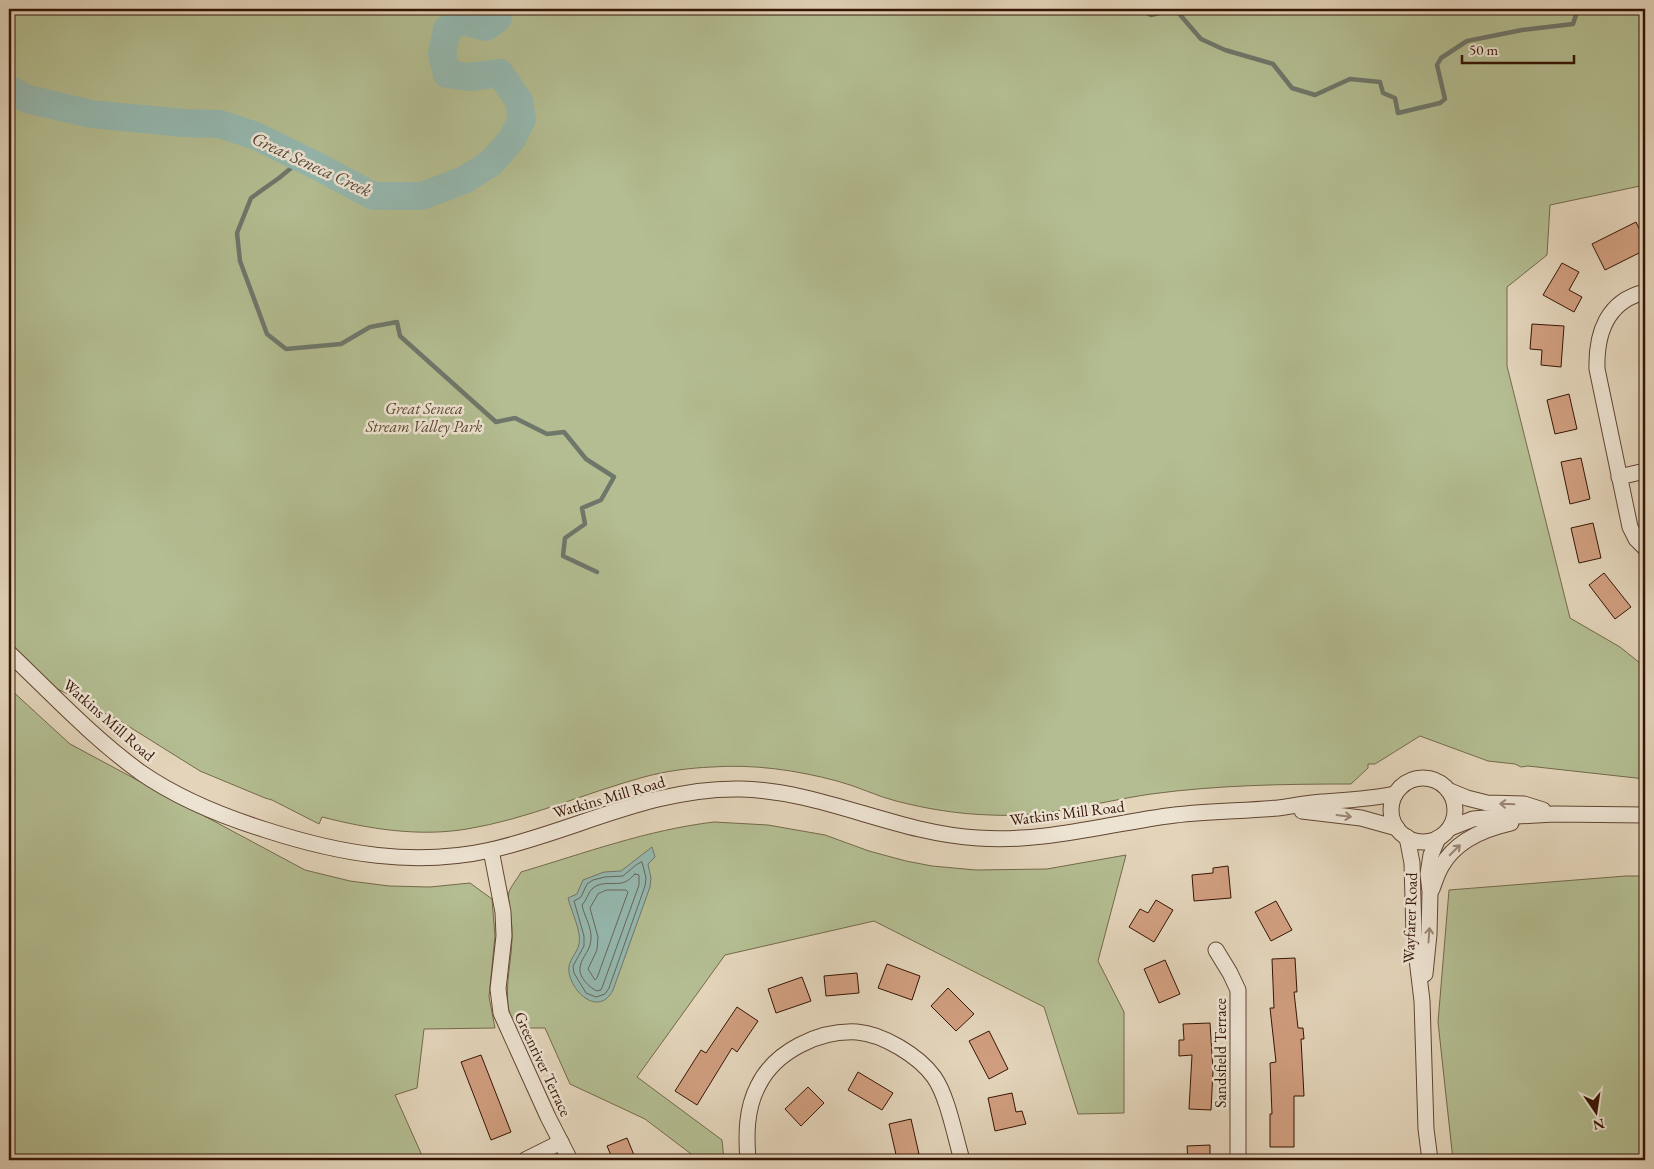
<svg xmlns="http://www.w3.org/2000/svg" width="1654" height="1169" viewBox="0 0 1654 1169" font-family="'EB Garamond',serif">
<rect width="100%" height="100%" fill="#e3d4ba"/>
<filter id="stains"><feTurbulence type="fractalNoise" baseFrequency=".004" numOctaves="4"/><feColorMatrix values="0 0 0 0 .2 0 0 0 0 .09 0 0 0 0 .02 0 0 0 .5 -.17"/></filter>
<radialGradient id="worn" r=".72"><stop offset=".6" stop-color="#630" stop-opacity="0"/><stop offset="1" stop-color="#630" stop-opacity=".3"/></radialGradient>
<g fill="#b3bd91" stroke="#74694a">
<path d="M9,9h1636v176l-95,20 -3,50 -40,32v79l63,252 50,29 25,20v112l-117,-13 -7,1 -6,-3 -27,-3 -68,-25 -45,28h-7v4l-17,16c-67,0 -133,1 -200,10 -54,8 -106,24 -161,21 -32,-1 -63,-6 -94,-14 -20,-5 -39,-15 -59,-20 -41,-11 -84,-17 -125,-14 -23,1 -46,4 -68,10 -59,16 -116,42 -177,52 -48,8 -98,0 -145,-12l-3,7 -47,-24 -7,-2 -65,-27 -80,-50 -111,-57z"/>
<polygon points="9,688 70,744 305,870 350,881 389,886 430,887 470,883 492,899 495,936 489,997 495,1028 424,1029 417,1088 395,1095 424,1160 9,1160"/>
<path d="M714,822l54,3 57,10 44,16 37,10 26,5 44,4 71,-1 79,-14 -28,106 26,51v101l-46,1 -34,-107 -170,-86 -149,34 -88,122 85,63 2,20h-25l-54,-41 -75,-35 -25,-56h-31c-14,-33 -1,-64 -2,-98 0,-9 -5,-32 -3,-38 2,-6 9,-14 12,-20 64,-19 126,-42 193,-50z"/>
<polygon points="1626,876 1645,876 1645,1160 1453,1160 1438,1022 1449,890"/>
</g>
<path fill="#95b8af" stroke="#6f776b" d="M652,847l3,10 -7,7 3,14 -1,9 -37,103c-14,27 -41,3 -44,-18 -2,-11 8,-18 10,-28 3,-12 -8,-33 -11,-46l9,-4 6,-14 21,-8 17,-1z"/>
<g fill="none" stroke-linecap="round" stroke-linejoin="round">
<g stroke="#66665a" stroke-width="1">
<polygon points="642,862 646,878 645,886 609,988 605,994 596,997 586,993 574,973 573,966 584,946 584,936 574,901 581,897 587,884 593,880 605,877 623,876 636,865"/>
<path d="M635,874l4,1v10l-36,100 -2,5 -4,1c-7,-3 -19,-14 -17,-24 2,-12 12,-16 11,-32 -1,-11 -7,-20 -9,-30 5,-5 6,-13 11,-17 10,-8 22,-2 32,-6 4,-2 7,-5 10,-8z"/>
<polygon points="607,890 626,890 628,892 597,978 595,980 588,969 597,950 598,937 590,908 598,894"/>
</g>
<g stroke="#6f776b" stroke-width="4.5">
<polyline points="1139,9 1151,15 1175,9 1201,39 1225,50 1273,64 1292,88 1315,95 1350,79 1380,82 1383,93 1395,98 1398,113 1440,103 1445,99 1437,65 1441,58 1467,41 1522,30 1573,24 1578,9"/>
<polyline points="302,159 279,178 251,198 237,233 240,261 267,334 286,349 341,344 370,327 397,322 400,336 496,422 515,418 547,434 564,432 586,459 614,477 601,500 582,508 585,524 565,538 563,556 597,572"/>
</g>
<polyline stroke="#95b8af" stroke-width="28" points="9,89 27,99 91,114 184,123 220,124 256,136 321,168 373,196 422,196 464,180 491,163 512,139 522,119 519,101 500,73 469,77 447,74 442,54 447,29 462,21 486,27 498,18 499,9"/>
</g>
<g fill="#d09e7f" stroke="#361504">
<polygon points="1636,222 1645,241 1645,250 1605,270 1592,244"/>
<polygon points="1562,263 1579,272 1569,290 1582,297 1574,312 1543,295"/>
<polygon points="1532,324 1564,326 1561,367 1541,365 1542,350 1530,349"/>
<polygon points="1569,394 1577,429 1555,434 1547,400"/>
<polygon points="1581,458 1590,499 1570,504 1561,462"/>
<polygon points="1593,523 1601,558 1579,563 1571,528"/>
<polygon points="1604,573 1631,607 1615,619 1589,585"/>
<polygon points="1228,866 1231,898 1194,901 1192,875 1213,873 1213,868"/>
<polygon points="1156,900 1173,910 1154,942 1129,927 1140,909 1148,913"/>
<polygon points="1276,901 1292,930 1271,941 1255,912"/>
<polygon points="1295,958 1297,992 1294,992 1298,1028 1303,1028 1304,1039 1301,1039 1304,1096 1294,1096 1294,1147 1270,1147 1270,1114 1272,1114 1270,1063 1276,1062 1270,1008 1274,1008 1272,959"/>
<polygon points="1165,960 1180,994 1159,1003 1144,969"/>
<polygon points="887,964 920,976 912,1000 878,988"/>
<polygon points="857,973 859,993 826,996 824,976"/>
<polygon points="802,977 811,1001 776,1013 768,989"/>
<polygon points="948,988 974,1014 956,1031 931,1006"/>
<polygon points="737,1007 758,1021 737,1052 732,1048 697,1105 675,1091 701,1050 706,1053"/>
<polygon points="1210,1023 1213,1071 1211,1110 1189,1109 1192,1055 1179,1056 1179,1040 1184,1040 1183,1024"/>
<polygon points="989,1031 1008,1069 989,1079 969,1041"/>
<polygon points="481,1055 511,1132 491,1140 461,1062"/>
<polygon points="858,1072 893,1093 882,1110 848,1090"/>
<polygon points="808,1087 824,1103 801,1126 785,1109"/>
<polygon points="1012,1093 1016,1112 1022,1111 1026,1124 995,1131 988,1098"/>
<polygon points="911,1119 919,1154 897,1159 889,1124"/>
<polygon points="627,1138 636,1160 613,1160 607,1146"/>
<polygon points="1210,1145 1210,1160 1188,1160 1187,1146"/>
</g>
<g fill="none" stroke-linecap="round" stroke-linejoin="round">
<defs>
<g id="minor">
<path d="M1645,292c-38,9 -49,41 -48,77l33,158 6,12 9,9"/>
<polyline points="1619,477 1645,471"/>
<path d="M9,653c42,40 83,84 131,119 39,27 81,44 126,58 74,24 148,37 225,20 84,-19 161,-63 250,-61 82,2 154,44 237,49 67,5 132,-15 197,-23 35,-4 69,-4 103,-7 15,-2 30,-5 44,-6 26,-2 48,-3 73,-8"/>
<circle cx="1423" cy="810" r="32"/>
<polyline points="1450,791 1467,798 1487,803 1524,804 1543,810"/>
<polyline points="1302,811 1361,818 1397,828"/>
<polyline points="1450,828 1473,819 1499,817 1554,814 1645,815"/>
<polyline points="1407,837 1412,863 1414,934 1422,1001 1426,1129 1430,1160"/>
<polyline points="491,850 503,912 504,936 498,989 501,1013 548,1117 570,1160"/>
<path d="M1432,889c3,-8 5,-15 9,-22 14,-26 43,-38 70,-44"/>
<polyline points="1216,950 1230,973 1238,990 1238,1160"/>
<polyline points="1425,974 1429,934 1430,892 1428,874 1431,855 1438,838"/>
<polyline points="525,1160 561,1142"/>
<path d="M748,1160c-2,-25 -2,-51 10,-74 17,-35 61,-56 99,-54 26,2 62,24 77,45 14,20 21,60 28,83"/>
</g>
</defs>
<use href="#minor" stroke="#614532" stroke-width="17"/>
<use href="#minor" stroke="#ede3d2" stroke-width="15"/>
</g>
<defs><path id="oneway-shaft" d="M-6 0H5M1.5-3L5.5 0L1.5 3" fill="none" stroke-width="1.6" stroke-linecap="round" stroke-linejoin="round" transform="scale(1.25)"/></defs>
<g stroke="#9b8675">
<use href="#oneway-shaft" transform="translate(1507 804) rotate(-178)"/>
<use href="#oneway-shaft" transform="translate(1344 816) rotate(7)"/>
<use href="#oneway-shaft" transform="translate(1455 850) rotate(-45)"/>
<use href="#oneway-shaft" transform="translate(1429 935) rotate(-86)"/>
</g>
<g text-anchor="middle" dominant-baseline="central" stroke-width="5" stroke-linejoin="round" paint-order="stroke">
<g font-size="16" font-style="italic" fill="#5c472e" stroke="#ede3d2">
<text x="424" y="408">Great Seneca<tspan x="424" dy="18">Stream Valley Park</tspan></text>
</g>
<g font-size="16" fill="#361504" stroke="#ede3d2">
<text transform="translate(109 720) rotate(41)">Watkins Mill Road</text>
<text transform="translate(609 797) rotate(-16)">Watkins Mill Road</text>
<text transform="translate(1067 813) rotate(-7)">Watkins Mill Road</text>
<text transform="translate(1410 918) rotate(-88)">Wayfarer Road</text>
<text transform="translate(1220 1053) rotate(-90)">Sandsfield Terrace</text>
<text transform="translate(543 1064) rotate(65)">Greenriver Terrace</text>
</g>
<g font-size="18" font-style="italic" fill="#524637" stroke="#ede3d2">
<text transform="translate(312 164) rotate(25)">Great Seneca Creek</text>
</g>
</g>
<rect width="1654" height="1169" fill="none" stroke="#e3d4ba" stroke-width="30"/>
<rect x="10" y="10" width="1634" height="1149" fill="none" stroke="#361504" stroke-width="2.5"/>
<rect x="15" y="15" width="1624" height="1139" fill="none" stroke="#361504"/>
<g transform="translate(1596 1112) rotate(167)" stroke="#ede3d2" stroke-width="4" paint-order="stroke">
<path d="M0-4L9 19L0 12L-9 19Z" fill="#361504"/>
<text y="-8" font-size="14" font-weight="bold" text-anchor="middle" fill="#361504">N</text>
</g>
<path d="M1462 55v8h112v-8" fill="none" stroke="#361504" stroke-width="2.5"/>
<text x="1469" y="55" font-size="15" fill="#361504" stroke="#ede3d2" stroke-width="4" paint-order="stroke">50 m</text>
<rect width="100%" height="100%" filter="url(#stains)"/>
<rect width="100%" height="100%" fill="url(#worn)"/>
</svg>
